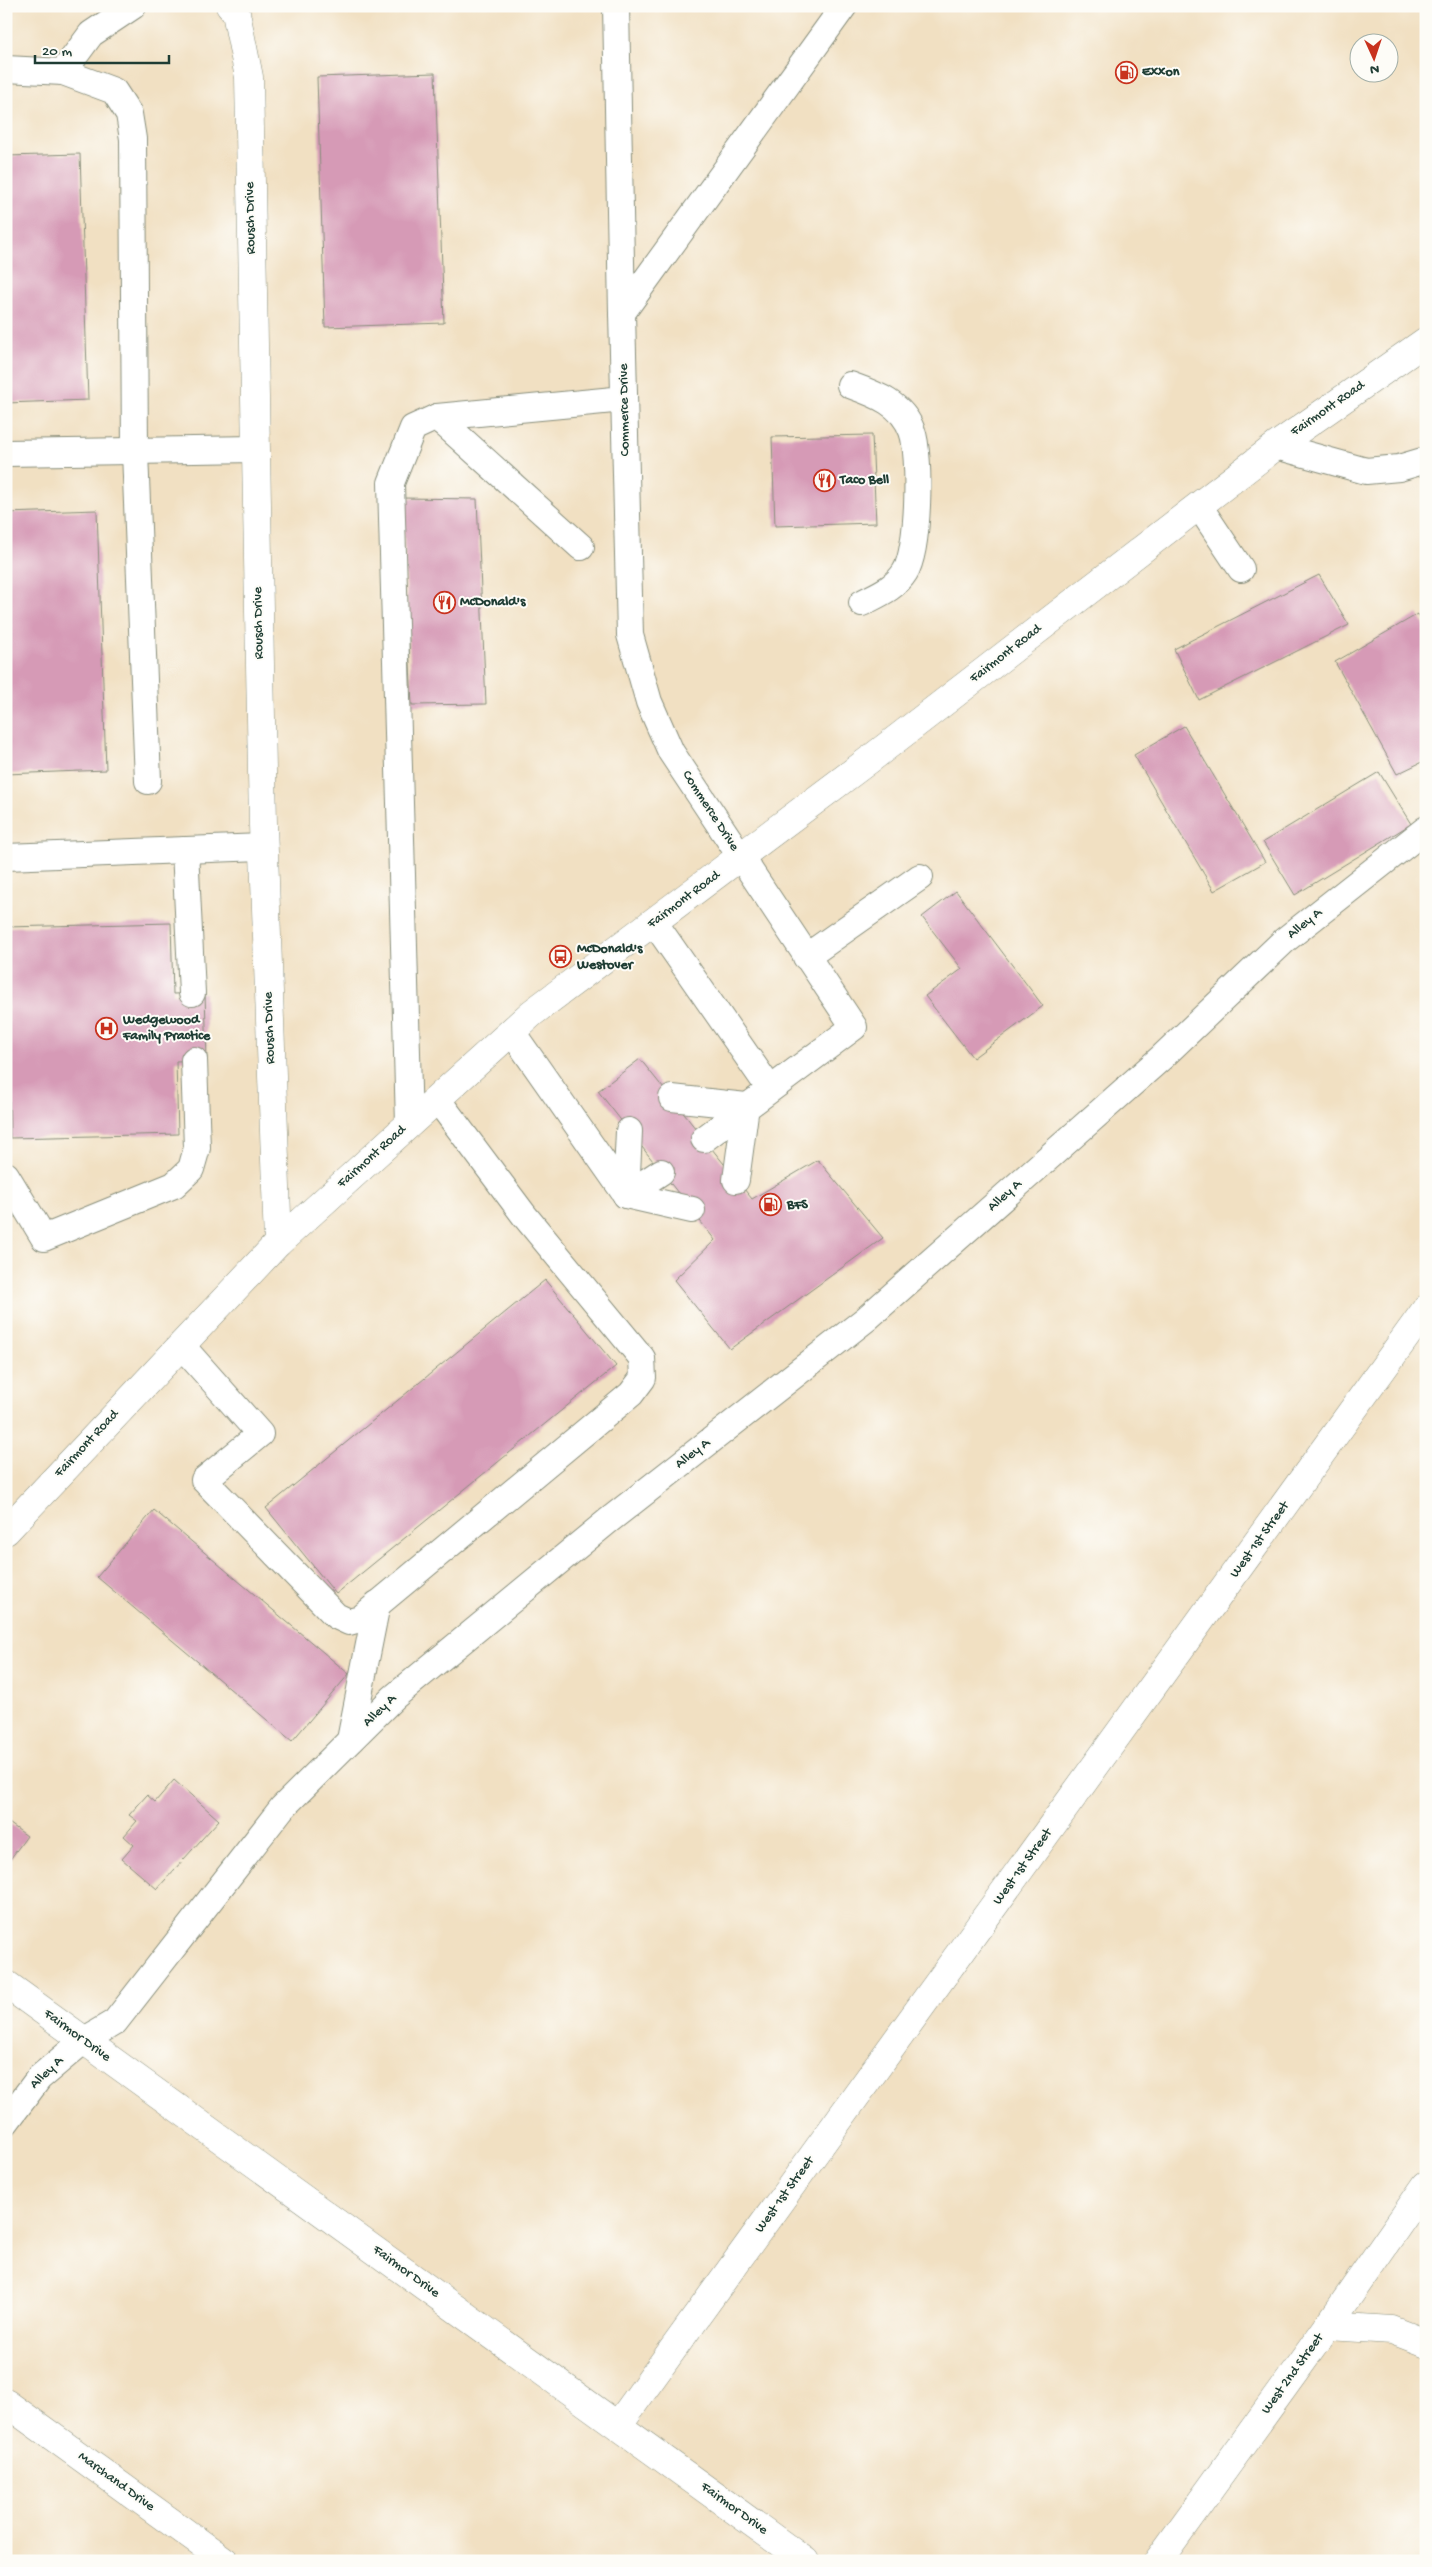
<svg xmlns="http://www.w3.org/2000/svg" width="1432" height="2567" viewBox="0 0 1432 2567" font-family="'Gochi Hand',sans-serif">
<rect width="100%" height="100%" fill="#fdfcf7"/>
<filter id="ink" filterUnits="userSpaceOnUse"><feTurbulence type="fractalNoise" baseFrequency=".02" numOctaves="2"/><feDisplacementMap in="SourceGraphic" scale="10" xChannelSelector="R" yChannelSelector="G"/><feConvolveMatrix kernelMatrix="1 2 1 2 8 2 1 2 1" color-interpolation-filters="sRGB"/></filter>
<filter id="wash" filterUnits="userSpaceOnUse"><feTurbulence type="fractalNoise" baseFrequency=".0096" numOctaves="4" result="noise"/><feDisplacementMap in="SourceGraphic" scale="20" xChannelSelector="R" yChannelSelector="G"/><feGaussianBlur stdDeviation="1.12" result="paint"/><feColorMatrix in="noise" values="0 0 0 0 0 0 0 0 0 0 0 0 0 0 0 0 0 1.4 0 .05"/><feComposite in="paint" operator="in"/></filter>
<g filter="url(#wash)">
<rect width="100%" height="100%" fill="#f1e0c2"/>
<g id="blocks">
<g fill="#d69ab6">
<polygon points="435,73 444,323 325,327 317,77"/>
<polygon points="80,154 88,400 6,403 6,156"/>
<polygon points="872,435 876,523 775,526 772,437"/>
<polygon points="402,498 477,499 486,704 412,705"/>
<polygon points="97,510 106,770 6,774 6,513"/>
<polygon points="1319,575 1349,625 1199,700 1174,649"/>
<polygon points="1418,614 1426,627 1426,760 1397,774 1335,662"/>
<polygon points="1184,726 1265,862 1214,891 1134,755"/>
<polygon points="1379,772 1411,824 1295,895 1263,842"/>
<polygon points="956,891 1043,1006 973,1058 925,996 962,969 922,917"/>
<polygon points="171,923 173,994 205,993 207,1060 176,1061 178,1134 10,1138 6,927"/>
<polygon points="640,1059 752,1199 818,1160 883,1238 730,1349 674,1280 715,1240 598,1091"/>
<polygon points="545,1280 616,1366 336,1594 266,1508"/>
<polygon points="154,1510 349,1674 292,1741 97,1577"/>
<polygon points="174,1780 219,1820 157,1889 122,1859 134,1845 124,1836 137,1821 129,1815 147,1795 155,1802"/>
<polygon points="6,1821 27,1836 6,1865"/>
</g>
</g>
</g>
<g filter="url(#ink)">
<use href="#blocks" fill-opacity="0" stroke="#888e7b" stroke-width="1"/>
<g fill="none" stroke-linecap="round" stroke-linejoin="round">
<defs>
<g id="lane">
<polyline points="616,6 622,313"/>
<polyline points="6,69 63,72 114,91 129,114 133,139 135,452 148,781"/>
<polyline points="63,72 91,34 133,6"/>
<path d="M850,385c25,9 52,18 62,46 9,24 7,119 -7,141 -10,16 -26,22 -43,31"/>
<polyline points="437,417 581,547"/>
<polyline points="1276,446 1366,471 1399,468 1426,460"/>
<polyline points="6,453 256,449"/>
<polyline points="1199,506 1241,569"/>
<polyline points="185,850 192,993"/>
<polyline points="6,857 263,847"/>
<polyline points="654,922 770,1089"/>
<polyline points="806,957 920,877"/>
<polyline points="512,1032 626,1195 692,1210"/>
<polyline points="672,1098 746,1106"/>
<polyline points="409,1124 391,483 413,428 437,417 624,399"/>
<polyline points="704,1139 854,1027 671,752 649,702 630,635 622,313 844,6"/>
<polyline points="6,1175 44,1238 174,1185 191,1169 197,1148 194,1060"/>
<polyline points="736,1180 746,1106"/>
<polyline points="626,1195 629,1131"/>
<polyline points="626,1195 661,1172"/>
<polyline points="181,1345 260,1434 204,1480 336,1616 349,1622 360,1619 631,1394 643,1378 642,1358 524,1215 437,1099"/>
<polyline points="350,1740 377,1604"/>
<polyline points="6,2122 39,2078 83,2041 115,2022 282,1808 394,1697 608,1521 866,1319 1161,1058 1285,940 1426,829"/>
</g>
<g id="street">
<polyline points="230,6 236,13 249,77 263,825 278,1243"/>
<polyline points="6,1984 805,2561"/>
<polyline points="1328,2326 1392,2330 1426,2343"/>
<polyline points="6,2403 225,2561"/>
<polyline points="618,2425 1426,1309"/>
<polyline points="1158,2561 1328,2326 1426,2185"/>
</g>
<polyline id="primary" points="6,1531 278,1243 532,1013 873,757 1276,446 1426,341"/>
</defs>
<use href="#lane" stroke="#888e7b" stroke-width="28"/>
<use href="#street" stroke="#888e7b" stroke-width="29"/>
<use href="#primary" stroke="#888e7b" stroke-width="29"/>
<use href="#lane" stroke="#fff" stroke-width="26"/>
<use href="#street" stroke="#fff" stroke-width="28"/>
<use href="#primary" stroke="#fff" stroke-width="28"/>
</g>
</g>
<defs>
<symbol id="fuel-ring" viewBox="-11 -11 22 22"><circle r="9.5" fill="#fdfcf7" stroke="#c8321e" stroke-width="1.5"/><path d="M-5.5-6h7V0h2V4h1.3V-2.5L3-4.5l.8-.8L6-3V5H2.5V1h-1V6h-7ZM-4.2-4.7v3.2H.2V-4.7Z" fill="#c8321e"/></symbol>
<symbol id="restaurant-ring" viewBox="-11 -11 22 22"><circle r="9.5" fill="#fdfcf7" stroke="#c8321e" stroke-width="1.5"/><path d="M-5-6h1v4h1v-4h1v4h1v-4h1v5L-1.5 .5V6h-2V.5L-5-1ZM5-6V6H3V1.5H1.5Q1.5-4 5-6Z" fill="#c8321e"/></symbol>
<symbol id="bus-ring" viewBox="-11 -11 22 22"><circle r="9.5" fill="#fdfcf7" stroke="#c8321e" stroke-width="1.5"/><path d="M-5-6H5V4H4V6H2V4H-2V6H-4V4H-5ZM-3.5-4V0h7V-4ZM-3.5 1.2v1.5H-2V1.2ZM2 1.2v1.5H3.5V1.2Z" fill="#c8321e"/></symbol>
<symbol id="hospital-ring" viewBox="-11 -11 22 22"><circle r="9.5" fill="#fdfcf7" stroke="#c8321e" stroke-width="1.5"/><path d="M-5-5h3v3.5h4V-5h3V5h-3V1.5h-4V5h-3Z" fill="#c8321e"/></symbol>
</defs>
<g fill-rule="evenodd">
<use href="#fuel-ring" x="1114" y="60" width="25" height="25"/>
<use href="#restaurant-ring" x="812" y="468" width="25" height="25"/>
<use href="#restaurant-ring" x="432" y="590" width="25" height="25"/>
<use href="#bus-ring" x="548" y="944" width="25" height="25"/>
<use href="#hospital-ring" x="94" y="1016" width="25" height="25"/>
<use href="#fuel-ring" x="758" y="1192" width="25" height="25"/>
</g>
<g text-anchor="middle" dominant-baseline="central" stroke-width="4" stroke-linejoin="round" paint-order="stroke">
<g font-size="14" font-weight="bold" fill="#1f3d34" stroke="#fdfcf7" text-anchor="start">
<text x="1142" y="72">Exxon</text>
<text x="840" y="480">Taco Bell</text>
<text x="460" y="602">McDonald's</text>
<text x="577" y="949">McDonald's<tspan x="577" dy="16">Westover</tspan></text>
<text x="123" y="1020">Wedgewood<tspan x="123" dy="16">Family Practice</tspan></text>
<text x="787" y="1205">BFS</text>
</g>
<g font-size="14" fill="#1f3d34" stroke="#fdfcf7">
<text transform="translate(251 218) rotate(-91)">Rousch Drive</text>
<text transform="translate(1328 409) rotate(-35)">Fairmont Road</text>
<text transform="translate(625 410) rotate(-91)">Commerce Drive</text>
<text transform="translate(259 623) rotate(-91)">Rousch Drive</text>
<text transform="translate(1006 654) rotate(-38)">Fairmont Road</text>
<text transform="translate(710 811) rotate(57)">Commerce Drive</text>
<text transform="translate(684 900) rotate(-37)">Fairmont Road</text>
<text transform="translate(1305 924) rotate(-39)">Alley A</text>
<text transform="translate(270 1028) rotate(-92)">Rousch Drive</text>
<text transform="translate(372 1157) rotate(-42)">Fairmont Road</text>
<text transform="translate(1005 1196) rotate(-42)">Alley A</text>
<text transform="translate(87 1444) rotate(-47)">Fairmont Road</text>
<text transform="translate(693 1454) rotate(-38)">Alley A</text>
<text transform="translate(1260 1540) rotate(-54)">West 1st Street</text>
<text transform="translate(380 1711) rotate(-44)">Alley A</text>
<text transform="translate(1023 1867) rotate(-54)">West 1st Street</text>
<text transform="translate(77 2036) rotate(36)">Fairmor Drive</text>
<text transform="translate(47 2073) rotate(-44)">Alley A</text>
<text transform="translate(785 2195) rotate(-54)">West 1st Street</text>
<text transform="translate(406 2272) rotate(36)">Fairmor Drive</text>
<text transform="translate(1293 2374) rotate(-54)">West 2nd Street</text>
<text transform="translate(116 2482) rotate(36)">Marchand Drive</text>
<text transform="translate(734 2509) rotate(36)">Fairmor Drive</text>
</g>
</g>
<rect width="1432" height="2567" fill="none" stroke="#fdfcf7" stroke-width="25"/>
<g transform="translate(1374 58) rotate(177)"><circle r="24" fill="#fdfcf7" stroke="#a4b0a9"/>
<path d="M0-4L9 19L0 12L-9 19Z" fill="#c8321e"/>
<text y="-8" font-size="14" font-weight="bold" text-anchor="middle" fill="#1f3d34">N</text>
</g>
<path d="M35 55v8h134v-8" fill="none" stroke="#1f3d34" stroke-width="2.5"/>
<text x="42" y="55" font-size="15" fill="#1f3d34" stroke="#fdfcf7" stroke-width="4" paint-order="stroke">20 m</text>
</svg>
